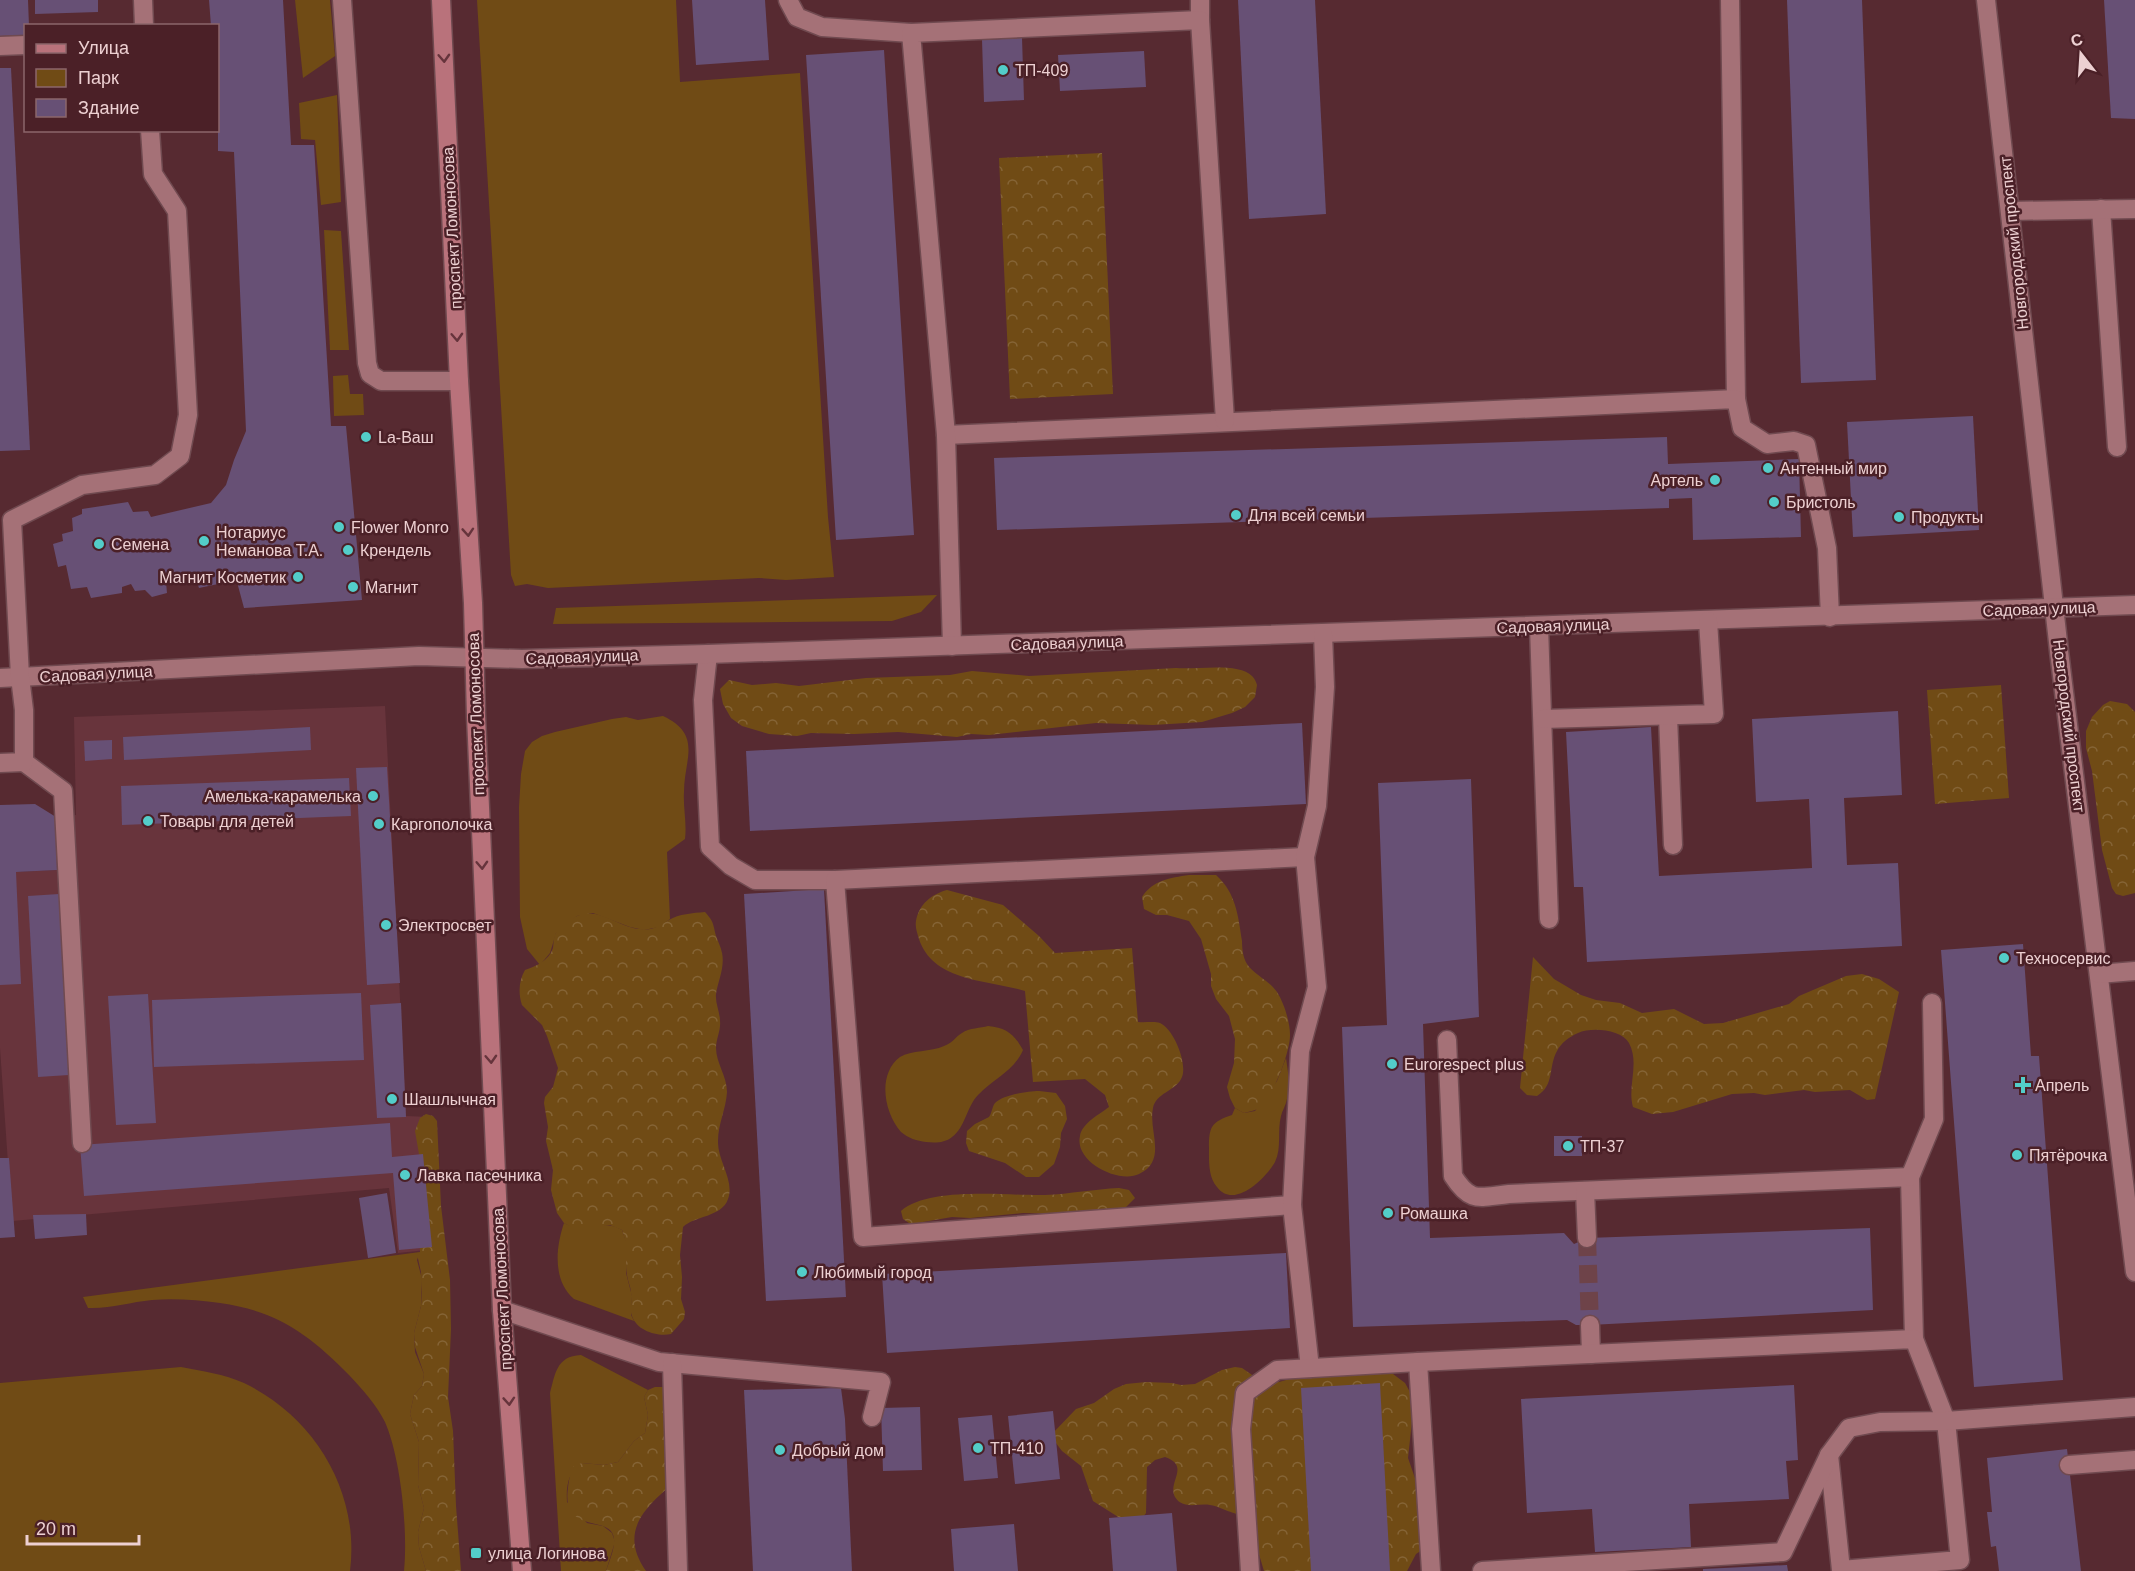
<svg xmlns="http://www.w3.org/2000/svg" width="2135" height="1571" viewBox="0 0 2135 1571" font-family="Helvetica,sans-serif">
<defs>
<pattern id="forest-crowns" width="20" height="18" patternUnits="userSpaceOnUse" patternTransform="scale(1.5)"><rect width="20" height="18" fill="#704b15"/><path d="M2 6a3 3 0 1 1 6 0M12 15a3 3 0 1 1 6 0" fill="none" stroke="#856436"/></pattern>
</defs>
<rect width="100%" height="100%" fill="#572a31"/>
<polygon fill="#68343c" points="385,706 406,1116 429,1117 436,1249 398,1253 389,1188 12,1221 0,1048 0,985 16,872 57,870 56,817 76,815 74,717"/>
<g fill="#704b15">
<polygon points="295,0 330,0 335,56 303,78"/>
<polygon points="477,0 676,0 680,82 800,73 828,517 834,577 786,580 759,578 548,588 527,584 515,586 511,575"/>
<polygon points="337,95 341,202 321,205 315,140 301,139 299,103"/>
<polygon points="324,230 341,231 349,350 330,350"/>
<polygon points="348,375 350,394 363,394 364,415 334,416 333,376"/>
<polygon points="937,595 921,612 892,621 553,624 556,608"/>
<path d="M663,716c40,19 21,43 21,76 -1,16 3,31 1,47l-18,13 3,67 -11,8 -15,3 -14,-3 -37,-14 -16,3 -21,17 -6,20 -10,12 -13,-16 -7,-32 -1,-110 2,-33 4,-23 7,-9 10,-6 13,-4 57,-13 14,-2 12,3z"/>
<path d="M988,1026c19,2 26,8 35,24 -9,21 -30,29 -45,45 -11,11 -13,33 -26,42 -7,6 -17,6 -26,5 -9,-1 -18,-4 -25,-10 -17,-19 -24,-58 -1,-75 11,-7 31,-5 44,-11 10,-4 10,-8 18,-13 7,-5 19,-5 26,-7z"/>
<path d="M1286,1058c2,15 5,27 1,41 -1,6 -5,12 -6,17 -4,15 1,32 -6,46 -9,16 -41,48 -58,25 -9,-10 -8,-27 -8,-39 0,-21 2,-26 23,-33l3,-7 9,5 11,-2 22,-30z"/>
<path d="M564,1223c24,13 37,-6 58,7l6,17 -2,26 6,23 -1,19 3,6 -60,-22c-22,-19 -18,-52 -10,-76z"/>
<path d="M420,1252l-3,8 5,19 -1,27 -7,27 1,19 9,22 -2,12 -8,9 -4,19 9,28 -1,43 6,23 -6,24 1,15 7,24h-22c4,-40 -3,-112 -19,-149 -9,-18 -23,-33 -36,-47 -39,-40 -72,-64 -129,-72 -22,-3 -46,-5 -68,-3 -22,2 -42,9 -64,8l-5,-11z"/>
<path d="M581,1355l67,35 -4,7 4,18 -3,18 -11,8 -16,21 -14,3 -22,-2c-14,10 -16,22 -15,39l20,21 16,3 9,7 2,6v6l-8,26h-45l-11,-178c5,-18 6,-37 31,-38z"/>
<path d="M181,1367c21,4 43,7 63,16 71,34 116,109 106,188h-350v-188z"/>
</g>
<g fill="url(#forest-crowns)">
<polygon points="1102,153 1113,394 1010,399 999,158"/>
<path d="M1176,668c19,2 63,-6 76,8 3,3 4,6 5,9l-2,12 -10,10 -13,6 -30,9 -49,3 -57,-2 -107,12 -18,-1 -14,3 -59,-5 -44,2 -43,-1 -14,3 -28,-2 -27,-8 -11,-8 -8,-14 -3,-15 9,-9 23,5 24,-2 23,3 67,-8 84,-3 22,-4 57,5z"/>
<polygon points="2001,685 2009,798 1935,804 1927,690"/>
<polygon points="2110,701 2127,704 2135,712 2135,893 2123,896 2116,894 2112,888 2102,850 2092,771 2086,748 2086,731 2092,717 2103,705"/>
<path d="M1189,875h27c20,18 22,40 26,66 0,7 1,17 5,23 7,11 22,16 30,28 7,11 13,30 13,43 0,17 -15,55 -26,68 -5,7 -12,8 -20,10l-9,-5 -5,-10 -3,-11 7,-24 1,-24 -6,-23 -13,-17 -5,-13v-12l-10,-35 -12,-18 -22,-6h-11l-12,-6 -2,-12c11,-17 28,-19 47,-22z"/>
<path d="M947,890l56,15 36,31 16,17 77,-5 6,74c7,1 16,-1 22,1 14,6 29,43 21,56 -6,12 -25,14 -28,29 -5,23 15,52 -14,66 -20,10 -65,-12 -59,-38 2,-13 20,-22 29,-29l-4,-12 -20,-16 -52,3 -8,-91c-36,-11 -92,-9 -106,-52 -2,-7 -4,-12 -3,-18 3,-17 16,-27 31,-31z"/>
<path d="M705,912c9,10 8,12 11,24 2,6 5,11 6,17 3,14 -4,28 -6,41 -1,9 4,18 4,27 1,9 -4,18 -4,27 0,15 11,28 11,44 -1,17 -9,32 -9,49 -1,19 17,40 10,58 -6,18 -34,17 -45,28l-3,28 2,22 -1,22 4,13 -1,7 -13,15c-13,3 -34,-3 -39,-18 -3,-7 1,-15 -1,-23 0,-6 -3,-11 -4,-18 -3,-17 3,-24 -5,-45l-12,-5 -26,4h-9l-11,-6 -7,-10 -6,-23 2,-20 -7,-29 2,-14 -4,-24 1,-6 8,-10 5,-19 -11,-32 -5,-11 -20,-20c-4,-12 -3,-25 3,-35 11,-4 24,-9 28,-22 1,-6 0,-11 4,-17 3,-5 13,-10 18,-14 22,-12 42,10 65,12 13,2 18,-3 29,-9 10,-6 24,-7 36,-8z"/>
<path d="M1533,957l21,22 27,16 15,5 24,3 22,10 32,-4 30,15 19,-1 66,-19 10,-8 47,-20 16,-2 17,5 20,13 -24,107 -8,1 -17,-10 -35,2 -11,-2 -39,5 -11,-2 -22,1 -59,18 -21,2 -19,-7c-6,-21 7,-43 -4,-64 -8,-14 -38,-16 -51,-10 -9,4 -17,10 -21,18 -9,16 -2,34 -20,45l-10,-1 -7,-7z"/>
<path d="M1039,1091l17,2 9,13 2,13 -6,14 -1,14 -6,17 -15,13h-13l-21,-14 -36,-12 -3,-8 1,-12 8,-7 14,-7c3,-4 3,-10 6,-14 8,-8 33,-12 44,-12z"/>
<polygon points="426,1114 433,1116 437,1121 441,1206 450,1280 451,1329 448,1397 453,1431 456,1506 461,1571 426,1571 419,1547 418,1532 424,1508 418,1485 419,1442 410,1414 414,1395 422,1386 424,1374 415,1347 414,1333 421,1306 422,1292 421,1272 417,1254 420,1252 419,1154 415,1131 420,1118"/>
<path d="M1119,1188l10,2 6,8 -12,12 -60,4 -40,-1 -53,5 -18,-1 -35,6h-8l-6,-4 -2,-8c29,-25 106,-15 144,-16 25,-1 50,-6 74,-7z"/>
<path d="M1235,1367l7,1 16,11 8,2 13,1 18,-5 92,-6 16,12 6,11 2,18 -5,46 9,26 18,29 3,15 -1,5 -15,17 -6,4 -9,17h-143c-4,-14 -13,-45 -24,-55 -1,-2 -7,-3 -9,-4 -7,-2 -13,-6 -21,-7 -12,-2 -27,5 -35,-8 -8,-15 16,-31 -10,-40l-10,3 -8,7 -1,46 -3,4 -20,3 -30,-19 -12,-35 -19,-15 -9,-12 -1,-5 24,-25 18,-6 20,-14 12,-5 20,-2 26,1 9,2 14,-1 27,-14z"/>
<path d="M655,1387h7l6,4c6,23 23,64 12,86 -30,27 -64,51 -34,94h-40c3,-9 9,-22 8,-32 -2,-26 -53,-3 -46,-51 1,-8 2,-15 6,-22l8,-3 22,2 14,-3 16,-21 11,-8 3,-18 -4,-18 4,-7z"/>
</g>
<g fill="#675075">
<polygon points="0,0 28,0 29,26 26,26 26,35 0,36"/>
<polygon points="35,0 98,0 98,12 35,14"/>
<polygon points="209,0 283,0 291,145 314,145 331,426 346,426 362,600 244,608 237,582 229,580 223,583 199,588 195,576 183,576 166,582 167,593 152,597 145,590 135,591 131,584 122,587 122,593 91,598 87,587 71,589 66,565 58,567 53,544 63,541 62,534 73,531 72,518 82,514 82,509 128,502 133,512 148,511 151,517 211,503 226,485 234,460 246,431 234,152 218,151 218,26 211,26"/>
<polygon points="692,0 765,0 769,60 696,65"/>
<polygon points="1238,0 1315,0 1326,214 1249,219"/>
<polygon points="1787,0 1862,0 1876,380 1801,383"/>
<polygon points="2104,0 2135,0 2135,119 2111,118"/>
<polygon points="1022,38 1024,100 984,102 982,40"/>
<polygon points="884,50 914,535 836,540 806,55"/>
<polygon points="1144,51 1146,87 1060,91 1058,55"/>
<polygon points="0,68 11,68 30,450 0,451"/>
<polygon points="1973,416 1979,530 1853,537 1847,422"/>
<polygon points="1667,437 1668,464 1799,459 1801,537 1693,540 1692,498 1669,499 1669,508 997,530 994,458"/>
<polygon points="1898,711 1902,795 1844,798 1847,865 1898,863 1902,946 1587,962 1583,887 1574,887 1566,732 1651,727 1659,876 1812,868 1809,799 1756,802 1752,719"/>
<polygon points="1302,723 1306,804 750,831 746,751"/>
<polygon points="310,727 311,750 124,760 123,737"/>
<polygon points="112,740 112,759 85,761 84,741"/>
<polygon points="387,767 400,983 367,985 356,768"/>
<polygon points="349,778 351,816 122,825 121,786"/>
<polygon points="1471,779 1479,1017 1423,1024 1430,1238 1564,1233 1574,1244 1587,1238 1870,1228 1873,1310 1590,1325 1576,1325 1567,1320 1353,1327 1342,1027 1387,1025 1378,783"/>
<polygon points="35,804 56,817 57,870 16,872 21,984 0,985 0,805"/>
<polygon points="824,889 846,1297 766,1301 744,894"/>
<polygon points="59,894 69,1075 38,1077 28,896"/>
<polygon points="2023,944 2031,1056 2039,1056 2063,1380 1974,1387 1941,950"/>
<polygon points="361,993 364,1060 154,1067 152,1000"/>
<polygon points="148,994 156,1123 116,1125 108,996"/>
<polygon points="401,1003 406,1117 377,1118 370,1005"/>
<polygon points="390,1123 392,1157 423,1154 432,1247 399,1250 393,1173 84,1196 80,1145"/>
<rect x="1554" y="1136" width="28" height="20"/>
<polygon points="0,1158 9,1158 15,1237 0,1238"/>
<polygon points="387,1193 396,1253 368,1258 359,1198"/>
<polygon points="86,1214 87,1235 35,1239 33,1215"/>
<polygon points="1286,1253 1290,1328 887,1353 882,1274"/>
<polygon points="1380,1383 1390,1571 1311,1571 1301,1388"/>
<polygon points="1794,1385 1798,1460 1786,1461 1789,1499 1689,1504 1691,1547 1595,1552 1592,1509 1527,1513 1521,1399"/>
<polygon points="841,1388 845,1419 852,1571 753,1571 744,1390"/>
<polygon points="920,1407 922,1470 883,1471 881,1408"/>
<polygon points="1053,1411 1060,1479 1015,1484 1008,1416"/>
<polygon points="992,1415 998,1478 964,1481 958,1418"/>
<polygon points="2067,1449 2081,1571 1999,1571 1996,1546 1991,1547 1987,1512 1992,1512 1987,1458"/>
<polygon points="1172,1513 1177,1571 1113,1571 1109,1518"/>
<polygon points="1014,1524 1018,1571 954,1571 951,1529"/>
<polygon points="1787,1565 1788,1571 1703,1571 1703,1569"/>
</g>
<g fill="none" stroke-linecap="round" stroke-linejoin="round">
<polyline stroke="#6e4349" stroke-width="18" stroke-dasharray="18 9" stroke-linecap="butt" points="1587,1238 1590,1325"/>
<defs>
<g id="minor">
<polyline points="143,0 144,26"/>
<polyline points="342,0 367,363 370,374 381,381 459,381"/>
<polyline points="788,0 797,17 822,27 911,33"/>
<polyline points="1200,0 1200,20"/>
<polyline points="1730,0 1736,399"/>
<polyline points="1986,0 2059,651 2135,1272"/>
<polyline points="0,46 26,45"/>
<polyline points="2101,209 2117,447"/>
<polyline points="2010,211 2135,209"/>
<polyline points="946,435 1736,399 1742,428 1767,444 1794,441 1806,445 1827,548 1830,617"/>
<polyline points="1539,627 1549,919"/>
<polyline points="952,646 946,435 911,33 1200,20 1225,421"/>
<polyline points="708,654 703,700 710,847 731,866 755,880 835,880 1305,857"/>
<polyline points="0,678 419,656 522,659 708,654 2135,605"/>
<polyline points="1668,716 1673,845"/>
<polyline points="1543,719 1714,714 1708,621"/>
<polyline points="24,762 63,791 82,1143"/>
<polyline points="0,763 24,762 24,710 20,677 12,520 82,485 155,475 180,456 188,415 177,211 153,174 150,130"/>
<polyline points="835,880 863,1237 1292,1205"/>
<polyline points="2099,974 2135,971"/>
<path d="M1447,1040l6,136c18,28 26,21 56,18l401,-17 4,162"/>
<polyline points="1910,1177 1934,1119 1932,1003"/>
<polyline points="1585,1191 1587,1238"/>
<polyline points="502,1310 659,1362 881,1382 872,1417"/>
<polyline points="1590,1325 1591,1354"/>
<polyline points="1418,1362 1431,1571"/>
<polyline points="672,1363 678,1571"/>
<polyline points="1310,1368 1292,1205 1300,1051 1317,987 1305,857 1317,806 1325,687 1323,634"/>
<polyline points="2069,1465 2135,1460"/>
<polyline points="1250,1571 1241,1429 1245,1393 1277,1370 1418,1362 1914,1339 1946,1421 1960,1560 1841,1570 1829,1455"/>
<polyline points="1482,1571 1783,1552 1829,1455 1849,1428 1880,1422 1946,1421 2135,1407"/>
</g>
<polyline id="major" points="441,0 459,381 473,603 476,716 502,1310 522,1571"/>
</defs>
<use href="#minor" stroke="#704a50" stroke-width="21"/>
<use href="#major" stroke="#704a50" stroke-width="21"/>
<use href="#minor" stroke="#a57177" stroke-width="18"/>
<use href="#major" stroke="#b9727b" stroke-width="18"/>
</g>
<defs><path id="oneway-chevron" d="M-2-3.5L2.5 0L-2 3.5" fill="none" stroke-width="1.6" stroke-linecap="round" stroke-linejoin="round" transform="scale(1.5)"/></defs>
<g stroke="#66343c">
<use href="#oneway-chevron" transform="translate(444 58) rotate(87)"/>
<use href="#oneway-chevron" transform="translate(457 337) rotate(87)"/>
<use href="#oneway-chevron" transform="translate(468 532) rotate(86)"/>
<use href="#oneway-chevron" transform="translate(482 865) rotate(87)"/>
<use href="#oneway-chevron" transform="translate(491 1059) rotate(87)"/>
<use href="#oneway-chevron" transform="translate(509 1401) rotate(86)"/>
</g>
<g fill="#53cdc9" stroke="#4b2027" stroke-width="2">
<circle cx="1003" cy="70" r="6"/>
<circle cx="366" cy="437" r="6"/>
<circle cx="1768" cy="468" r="6"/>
<circle cx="1715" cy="480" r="6"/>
<circle cx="1774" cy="502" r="6"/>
<circle cx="1236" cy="515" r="6"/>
<circle cx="1899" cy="517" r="6"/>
<circle cx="339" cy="527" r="6"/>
<circle cx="204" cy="541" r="6"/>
<circle cx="99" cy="544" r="6"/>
<circle cx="348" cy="550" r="6"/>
<circle cx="298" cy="577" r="6"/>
<circle cx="353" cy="587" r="6"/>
<circle cx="373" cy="796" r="6"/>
<circle cx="148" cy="821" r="6"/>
<circle cx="379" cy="824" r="6"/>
<circle cx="386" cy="925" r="6"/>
<circle cx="2004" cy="958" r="6"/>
<circle cx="1392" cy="1064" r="6"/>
<path d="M2020 1076h6v6h6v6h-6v6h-6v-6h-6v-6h6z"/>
<circle cx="392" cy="1099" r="6"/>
<circle cx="1568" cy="1146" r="6"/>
<circle cx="2017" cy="1155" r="6"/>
<circle cx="405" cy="1175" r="6"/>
<circle cx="1388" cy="1213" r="6"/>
<circle cx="802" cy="1272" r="6"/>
<circle cx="978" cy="1448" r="6"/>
<circle cx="780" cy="1450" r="6"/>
<rect x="470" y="1547" width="12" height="12" rx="3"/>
</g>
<g text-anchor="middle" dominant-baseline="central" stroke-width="5" stroke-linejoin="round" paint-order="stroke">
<g font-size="16" fill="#edd0d2" stroke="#4b2027" text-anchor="start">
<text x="1015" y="70">ТП-409</text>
<text x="378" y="437">La-Ваш</text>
<text x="1780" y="468">Антенный мир</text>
<text x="1703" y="480" text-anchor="end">Артель</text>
<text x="1786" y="502">Бристоль</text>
<text x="1248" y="515">Для всей семьи</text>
<text x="1911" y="517">Продукты</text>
<text x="351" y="527">Flower Monro</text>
<text x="216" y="532">Нотариус<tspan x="216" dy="18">Неманова Т.А.</tspan></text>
<text x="111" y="544">Семена</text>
<text x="360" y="550">Крендель</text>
<text x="286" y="577" text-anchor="end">Магнит Косметик</text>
<text x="365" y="587">Магнит</text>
<text x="361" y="796" text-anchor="end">Амелька-карамелька</text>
<text x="160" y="821">Товары для детей</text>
<text x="391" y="824">Каргополочка</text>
<text x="398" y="925">Электросвет</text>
<text x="2016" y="958">Техносервис</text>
<text x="1404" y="1064">Eurorespect plus</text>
<text x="2035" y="1085">Апрель</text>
<text x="404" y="1099">Шашлычная</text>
<text x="1580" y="1146">ТП-37</text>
<text x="2029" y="1155">Пятёрочка</text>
<text x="417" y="1175">Лавка пасечника</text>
<text x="1400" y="1213">Ромашка</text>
<text x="814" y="1272">Любимый город</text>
<text x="990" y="1448">ТП-410</text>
<text x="792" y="1450">Добрый дом</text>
<text x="488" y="1553">улица Логинова</text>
</g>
<g font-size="16" fill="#edd0d2" stroke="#4b2027">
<text transform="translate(452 228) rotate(-93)">проспект Ломоносова</text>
<text transform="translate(2014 243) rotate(-96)">Новгородский проспект</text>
<text transform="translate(2039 609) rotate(-2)">Садовая улица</text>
<text transform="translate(1553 626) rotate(-2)">Садовая улица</text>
<text transform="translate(1067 643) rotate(-2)">Садовая улица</text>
<text transform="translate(582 657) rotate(-2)">Садовая улица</text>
<text transform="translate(96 674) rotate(-3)">Садовая улица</text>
<text transform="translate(476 714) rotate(-92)">проспект Ломоносова</text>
<text transform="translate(2069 726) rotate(83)">Новгородский проспект</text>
<text transform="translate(502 1289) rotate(-93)">проспект Ломоносова</text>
</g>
</g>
<rect x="24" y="24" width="195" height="108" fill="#4b2027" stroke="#8c666b" stroke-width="1.5"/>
<rect x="36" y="44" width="30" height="9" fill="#b9727b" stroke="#8c666b" stroke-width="1.5"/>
<text x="78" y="54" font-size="18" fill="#edd0d2">Улица</text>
<rect x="36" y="69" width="30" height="18" fill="#704b15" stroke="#8c666b" stroke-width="1.5"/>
<text x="78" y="84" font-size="18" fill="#edd0d2">Парк</text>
<rect x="36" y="99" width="30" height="18" fill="#675075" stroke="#8c666b" stroke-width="1.5"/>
<text x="78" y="114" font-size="18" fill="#edd0d2">Здание</text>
<g transform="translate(2081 54) rotate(343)" stroke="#4b2027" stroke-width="4.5" paint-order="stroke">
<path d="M0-4.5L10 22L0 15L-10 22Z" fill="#edd0d2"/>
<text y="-9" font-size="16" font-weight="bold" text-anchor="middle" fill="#edd0d2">С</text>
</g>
<path d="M27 1535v9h112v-9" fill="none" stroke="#edd0d2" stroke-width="3"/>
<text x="36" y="1535" font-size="18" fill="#edd0d2" stroke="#4b2027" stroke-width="4.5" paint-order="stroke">20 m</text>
</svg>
